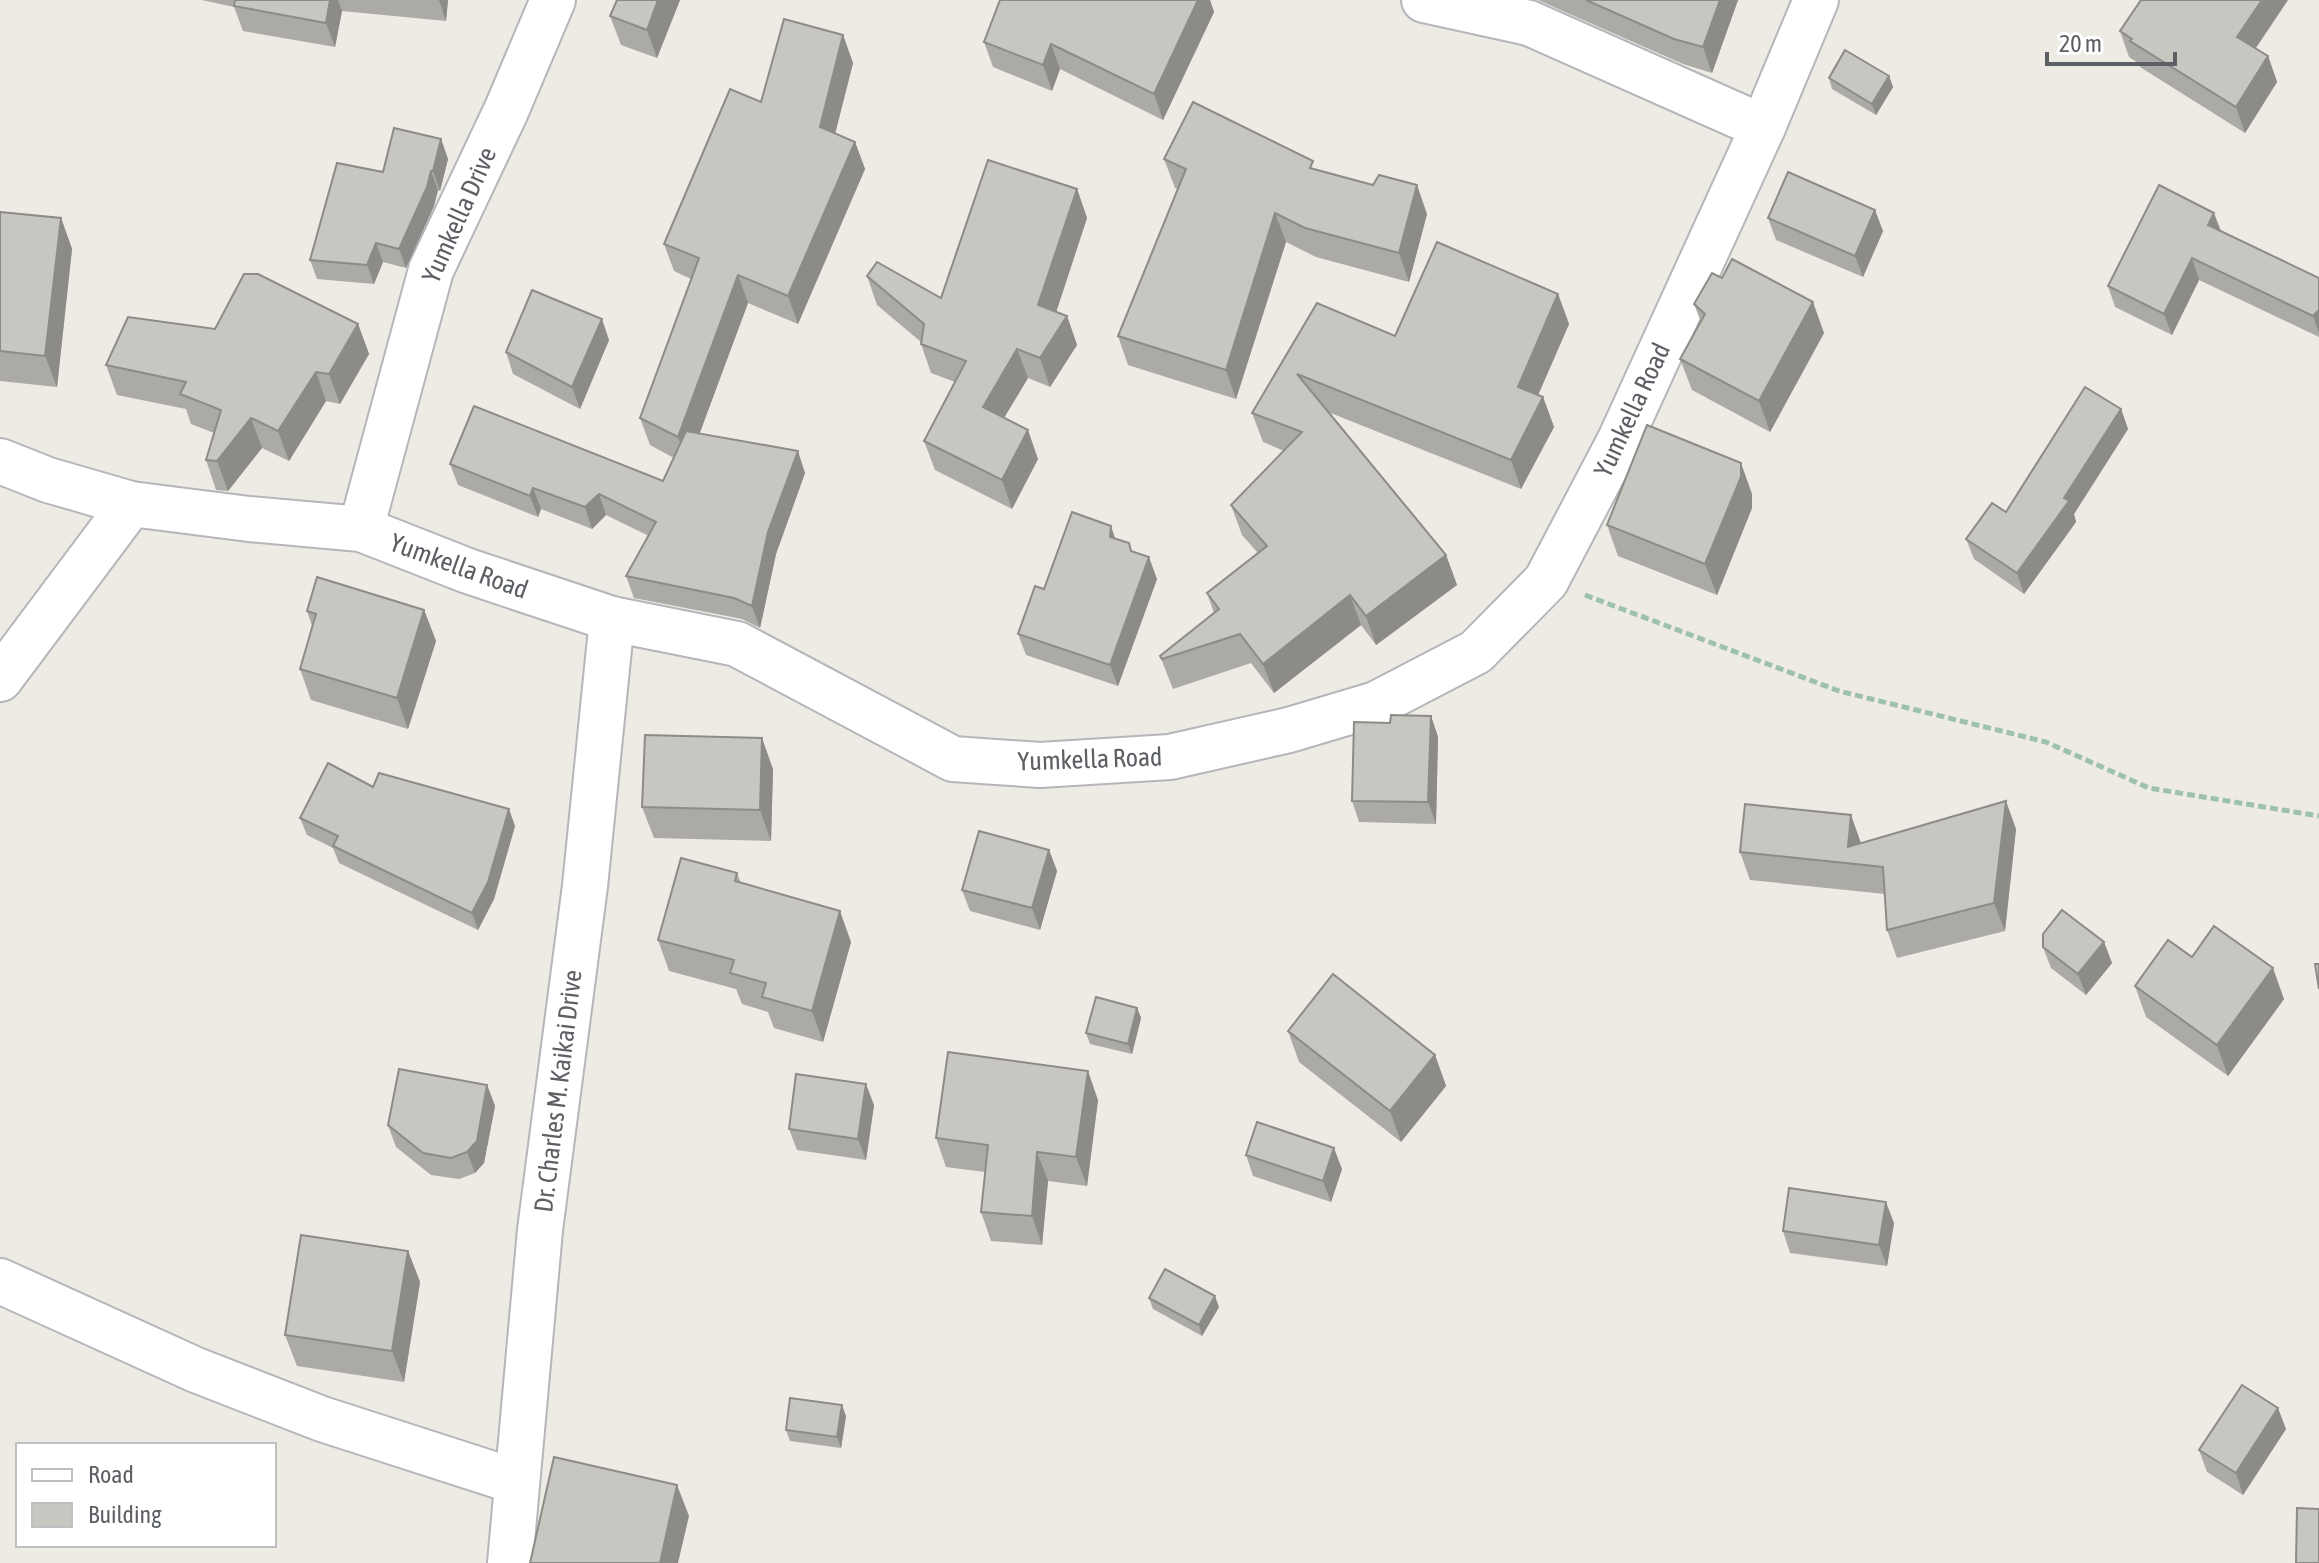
<svg xmlns="http://www.w3.org/2000/svg" width="2319" height="1563" viewBox="0 0 2319 1563" font-family="'Asap Condensed',sans-serif">
<rect width="100%" height="100%" fill="#edebe4"/>
<g fill="none" stroke-linecap="round" stroke-linejoin="round">
<defs>
<g id="minor">
<polyline points="1424,0 1529,23 1763,127"/>
<polyline points="0,461 48,480 131,504 249,519 361,529 468,571 612,619 737,644 953,759 1040,765 1170,757 1289,730 1376,704 1476,652 1546,581 1620,440 1763,127 1816,0"/>
<polyline points="361,529 431,270 506,111 553,0"/>
<polyline points="0,679 131,504"/>
<polyline points="0,1281 196,1370 322,1419 517,1482"/>
<polyline points="510,1563 540,1230 585,886 612,619"/>
</g>
</defs>
<use href="#minor" stroke="#b5b6ba" stroke-width="48"/>
<polyline stroke="#9ec1aa" stroke-width="5" stroke-dasharray="8 4" stroke-linecap="butt" points="1585,595 1839,691 2046,742 2149,788 2319,816"/>
<use href="#minor" stroke="#fff" stroke-width="44"/>
</g>
<g fill="#acaaa6">
<polygon points="202,0 448,0 446,21 342,11 335,47 243,31 234,7"/>
<polygon points="617,0 680,0 657,58 621,45 610,16"/>
<polygon points="1000,0 1210,0 1214,12 1163,120 1060,69 1052,91 993,67 984,42"/>
<polygon points="1538,0 1738,0 1712,73 1683,64"/>
<polygon points="2141,0 2288,0 2256,48 2268,56 2277,82 2245,133 2140,67 2138,63 2129,57 2120,31"/>
<polygon points="843,35 853,63 835,133 855,142 865,169 798,324 748,303 699,433 805,473 776,554 760,628 742,619 634,598 626,576 649,536 606,515 592,529 541,509 538,517 458,485 450,464 663,481 674,458 650,445 640,418 691,279 674,271 664,244 761,102"/>
<polygon points="1889,76 1893,87 1876,115 1832,89 1829,78"/>
<polygon points="441,139 448,159 440,191 438,190 434,206 406,268 383,262 374,284 317,279 310,260 383,172"/>
<polygon points="1164,159 1317,170 1427,214 1409,282 1316,257 1286,242 1236,399 1128,365 1118,336 1178,189 1175,188"/>
<polygon points="1077,189 1087,218 1056,312 1067,316 1077,345 1050,387 1028,378 1004,418 1038,459 1012,509 935,470 924,441 955,382 931,373 921,344 921,342 877,305 867,276 941,298"/>
<polygon points="0,212 61,218 72,249 57,387 0,381"/>
<polygon points="1768,218 1883,231 1863,277 1776,240"/>
<polygon points="2221,231 2319,278 2319,337 2199,280 2172,335 2115,307 2108,286"/>
<polygon points="1558,294 1569,324 1538,395 1543,397 1554,427 1521,489 1328,412 1446,555 1457,585 1376,645 1361,625 1274,693 1251,663 1173,689 1160,656 1214,613 1207,593 1258,553 1242,535 1231,505 1284,451 1263,442 1252,413 1317,303 1395,336"/>
<polygon points="1694,304 1824,333 1770,432 1692,390 1680,359 1701,322"/>
<polygon points="358,324 369,354 340,404 326,401 289,461 262,448 228,491 216,490 206,460 214,433 191,424 186,409 117,395 106,365 215,329"/>
<polygon points="609,340 580,409 513,374 506,352"/>
<polygon points="2121,409 2128,429 2074,514 2076,522 2024,594 1974,559 1966,539 2006,512"/>
<polygon points="1752,494 1752,508 1717,595 1618,556 1607,525"/>
<polygon points="1115,539 1129,543 1132,551 1157,579 1118,686 1026,655 1018,634 1044,589"/>
<polygon points="424,610 436,641 408,729 311,700 300,669 312,626 307,611"/>
<polygon points="1431,716 1438,737 1436,824 1359,822 1352,801 1390,723"/>
<polygon points="773,769 771,841 654,838 642,807"/>
<polygon points="373,787 515,826 494,899 478,930 339,863 333,848 307,835 300,818"/>
<polygon points="2016,829 2005,931 1897,958 1887,930 1885,894 1750,880 1740,852 1861,843"/>
<polygon points="1049,850 1057,871 1040,930 970,911 962,890"/>
<polygon points="737,873 741,883 851,942 823,1042 774,1028 768,1012 742,1004 736,989 669,971 658,940"/>
<polygon points="2104,942 2112,963 2086,995 2051,968 2043,947"/>
<polygon points="2192,957 2284,999 2228,1076 2146,1017 2135,986"/>
<polygon points="1137,1008 1141,1018 1132,1054 1090,1044 1086,1033"/>
<polygon points="1288,1031 1435,1055 1446,1086 1401,1142 1299,1062"/>
<polygon points="487,1085 495,1106 484,1163 475,1173 459,1179 431,1175 396,1147 388,1125"/>
<polygon points="1098,1100 1087,1186 1048,1181 1042,1245 991,1241 981,1212 985,1172 946,1167 936,1138"/>
<polygon points="874,1105 866,1160 797,1150 789,1129"/>
<polygon points="1246,1155 1342,1169 1331,1202 1253,1176"/>
<polygon points="1894,1223 1887,1266 1790,1253 1783,1231"/>
<polygon points="408,1251 420,1282 404,1382 297,1366 285,1335"/>
<polygon points="1149,1298 1219,1307 1202,1336 1153,1309"/>
<polygon points="846,1416 841,1448 790,1441 786,1430"/>
<polygon points="2286,1429 2243,1495 2207,1472 2199,1450"/>
</g>
<g fill="#8c8b87">
<polygon points="330,0 338,0 342,11 335,47 326,23"/>
<polygon points="439,0 448,0 446,21"/>
<polygon points="658,0 680,0 657,58 647,30"/>
<polygon points="1198,0 1210,0 1214,12 1163,120 1154,94"/>
<polygon points="1720,0 1738,0 1712,73 1703,47"/>
<polygon points="2262,0 2288,0 2246,62 2237,37"/>
<polygon points="843,35 853,63 830,154 820,127"/>
<polygon points="1051,44 1060,69 1052,91 1043,65"/>
<polygon points="2268,56 2277,82 2245,133 2236,107"/>
<polygon points="1889,76 1893,87 1876,115 1872,104"/>
<polygon points="441,139 448,159 440,191 433,171"/>
<polygon points="855,142 865,169 798,324 788,296"/>
<polygon points="431,171 438,190 434,206 406,268 399,249"/>
<polygon points="1417,185 1427,214 1409,282 1399,253"/>
<polygon points="1077,189 1087,218 1049,334 1038,305"/>
<polygon points="1875,210 1883,231 1863,277 1855,256"/>
<polygon points="1275,213 1286,242 1236,399 1226,370"/>
<polygon points="2214,213 2222,234 2208,225"/>
<polygon points="61,218 72,249 57,387 45,356"/>
<polygon points="376,243 383,262 374,284 367,265"/>
<polygon points="2192,258 2199,280 2172,335 2164,314"/>
<polygon points="738,275 748,303 688,465 678,437"/>
<polygon points="1558,294 1569,324 1529,416 1518,387"/>
<polygon points="1813,302 1824,333 1770,432 1759,401"/>
<polygon points="2319,310 2319,333 2313,316"/>
<polygon points="1067,316 1077,345 1050,387 1040,358"/>
<polygon points="602,319 609,340 580,409 572,387"/>
<polygon points="358,324 369,354 340,404 329,374"/>
<polygon points="1017,349 1028,378 993,436 983,407"/>
<polygon points="316,372 326,401 289,461 278,431"/>
<polygon points="1543,397 1554,427 1521,489 1511,460"/>
<polygon points="2121,409 2128,429 2074,514 2076,522 2024,594 2017,573"/>
<polygon points="251,418 262,448 228,491 217,461"/>
<polygon points="1028,430 1038,459 1012,509 1002,480"/>
<polygon points="798,451 805,473 776,554 760,628 752,606 768,532"/>
<polygon points="1741,463 1752,494 1752,508 1717,595 1705,564"/>
<polygon points="533,488 541,509 538,517 530,496"/>
<polygon points="599,494 606,515 592,529 585,507"/>
<polygon points="1111,526 1118,547 1110,537"/>
<polygon points="1446,555 1457,585 1376,645 1366,616"/>
<polygon points="1149,557 1157,579 1118,686 1110,665"/>
<polygon points="1350,595 1361,625 1274,693 1263,664"/>
<polygon points="424,610 436,641 408,729 397,698"/>
<polygon points="1431,716 1438,737 1436,824 1428,802"/>
<polygon points="762,738 773,769 771,841 760,810"/>
<polygon points="2006,801 2016,829 2005,931 1994,903"/>
<polygon points="509,809 515,826 494,899 478,930 472,913"/>
<polygon points="1851,815 1861,843 1848,847"/>
<polygon points="1049,850 1057,871 1040,930 1032,908"/>
<polygon points="840,911 851,942 823,1042 812,1011"/>
<polygon points="2104,942 2112,963 2086,995 2078,974"/>
<polygon points="2273,968 2284,999 2228,1076 2217,1045"/>
<polygon points="1137,1008 1141,1018 1132,1054 1128,1044"/>
<polygon points="1435,1055 1446,1086 1401,1142 1390,1111"/>
<polygon points="1088,1071 1098,1100 1087,1186 1076,1157"/>
<polygon points="866,1084 874,1105 866,1160 858,1139"/>
<polygon points="487,1085 495,1106 484,1163 475,1173 467,1152"/>
<polygon points="1334,1148 1342,1169 1331,1202 1323,1181"/>
<polygon points="1037,1152 1048,1181 1042,1245 1032,1216"/>
<polygon points="1886,1202 1894,1223 1887,1266 1879,1245"/>
<polygon points="408,1251 420,1282 404,1382 392,1351"/>
<polygon points="1215,1296 1219,1307 1202,1336 1199,1325"/>
<polygon points="842,1405 846,1416 841,1448 837,1437"/>
<polygon points="2278,1408 2286,1429 2243,1495 2236,1473"/>
<polygon points="677,1485 689,1516 678,1563 660,1563"/>
</g>
<g fill="#c8c6c1" stroke="#8c8b87" stroke-width="2">
<polygon points="235,0 330,0 326,23 234,6"/>
<polygon points="617,0 658,0 647,30 610,16"/>
<polygon points="1000,0 1198,0 1154,94 1051,44 1043,65 984,42"/>
<polygon points="1586,0 1720,0 1703,47 1674,39"/>
<polygon points="2141,0 2262,0 2237,37 2268,56 2236,107 2130,41 2132,39 2120,31"/>
<polygon points="784,19 843,35 820,127 855,142 788,296 738,275 678,437 640,418 699,258 664,244 730,89 761,102"/>
<polygon points="1845,50 1889,76 1872,104 1829,78"/>
<polygon points="1193,102 1313,161 1310,168 1373,185 1379,175 1417,185 1399,253 1305,228 1275,213 1226,370 1118,336 1186,169 1164,159"/>
<polygon points="394,128 441,139 433,171 431,171 427,187 399,249 376,243 367,265 310,260 337,163 383,172"/>
<polygon points="988,160 1077,189 1038,305 1067,316 1040,358 1017,349 983,407 1028,430 1002,480 924,441 966,361 921,344 924,324 867,276 877,262 941,298"/>
<polygon points="1788,172 1875,210 1855,256 1768,218"/>
<polygon points="2159,185 2214,213 2208,225 2319,278 2319,310 2313,316 2192,258 2164,314 2108,286"/>
<polygon points="0,212 61,218 45,356 0,351"/>
<polygon points="1437,242 1558,294 1518,387 1543,397 1511,460 1297,374 1446,555 1366,616 1350,595 1263,664 1240,634 1162,659 1160,656 1219,609 1207,593 1267,546 1231,505 1302,432 1252,413 1317,303 1395,336"/>
<polygon points="1732,259 1813,302 1759,401 1680,359 1705,314 1694,304 1712,273 1722,278"/>
<polygon points="244,274 258,274 358,324 329,374 316,372 278,431 251,418 217,461 206,460 221,410 180,394 186,382 106,365 128,317 215,329"/>
<polygon points="532,290 602,319 572,387 506,352"/>
<polygon points="2085,387 2121,409 2064,498 2069,501 2017,573 1966,539 1992,503 2006,512"/>
<polygon points="474,406 663,481 686,431 798,451 768,532 752,606 734,598 626,576 656,522 599,494 585,507 533,488 530,496 450,464"/>
<polygon points="1647,425 1741,463 1741,477 1705,564 1607,525"/>
<polygon points="1072,512 1111,526 1110,537 1129,543 1131,551 1149,557 1110,665 1018,634 1035,586 1044,589"/>
<polygon points="317,577 424,610 397,698 300,669 316,614 307,611"/>
<polygon points="1391,715 1431,716 1428,802 1352,801 1354,722 1390,723"/>
<polygon points="645,735 762,738 760,810 642,807"/>
<polygon points="328,763 373,787 379,773 509,809 488,882 472,913 333,846 338,836 300,818"/>
<polygon points="2006,801 1994,903 1887,930 1883,867 1740,852 1745,804 1851,815 1848,847"/>
<polygon points="979,831 1049,850 1032,908 962,890"/>
<polygon points="681,858 737,873 735,881 840,911 812,1011 762,997 766,983 730,973 734,960 658,940"/>
<polygon points="2062,910 2104,942 2078,974 2043,947 2043,934"/>
<polygon points="2214,926 2273,968 2217,1045 2135,986 2168,940 2192,957"/>
<polygon points="2315,964 2319,964 2319,989"/>
<polygon points="1333,974 1435,1055 1390,1111 1288,1031"/>
<polygon points="1096,997 1137,1008 1128,1044 1086,1033"/>
<polygon points="948,1052 1088,1071 1076,1157 1037,1152 1032,1216 981,1212 988,1145 936,1138"/>
<polygon points="399,1069 487,1085 477,1141 467,1152 451,1158 423,1153 388,1125"/>
<polygon points="796,1074 866,1084 858,1139 789,1129"/>
<polygon points="1257,1122 1334,1148 1323,1181 1246,1155"/>
<polygon points="1789,1188 1886,1202 1879,1245 1783,1231"/>
<polygon points="301,1235 408,1251 392,1351 285,1335"/>
<polygon points="1165,1269 1215,1296 1199,1325 1149,1298"/>
<polygon points="2242,1385 2278,1408 2236,1473 2199,1450"/>
<polygon points="790,1398 842,1405 837,1437 786,1430"/>
<polygon points="554,1457 677,1485 660,1563 530,1563"/>
<polygon points="2297,1508 2319,1509 2319,1563 2296,1563"/>
</g>
<g text-anchor="middle" dominant-baseline="central" stroke-width="7" stroke-linejoin="round" paint-order="stroke">
<g font-size="26" fill="#5c5f63" stroke="#fff">
<text transform="translate(459 215) rotate(-66)">Yumkella Drive</text>
<text transform="translate(1632 410) rotate(-65)">Yumkella Road</text>
<text transform="translate(459 566) rotate(20)">Yumkella Road</text>
<text transform="translate(1090 759) rotate(-2)">Yumkella Road</text>
<text transform="translate(558 1091) rotate(-83)">Dr. Charles M. Kaikai Drive</text>
</g>
</g>
<rect x="16" y="1443" width="260" height="104" fill="#ffffff" stroke="#bebfc1" stroke-width="2"/>
<rect x="32" y="1469" width="40" height="12" fill="#ffffff" stroke="#bebfc1" stroke-width="2"/>
<text x="88" y="1483" font-size="24" fill="#5c5f63">Road</text>
<rect x="32" y="1503" width="40" height="24" fill="#c8c6c1" stroke="#bebfc1" stroke-width="2"/>
<text x="88" y="1523" font-size="24" fill="#5c5f63">Building</text>
<path d="M2047 52v12h128v-12" fill="none" stroke="#5c5f63" stroke-width="4"/>
<text x="2059" y="52" font-size="24" fill="#5c5f63" stroke="#ffffff" stroke-width="6" paint-order="stroke">20 m</text>
</svg>
